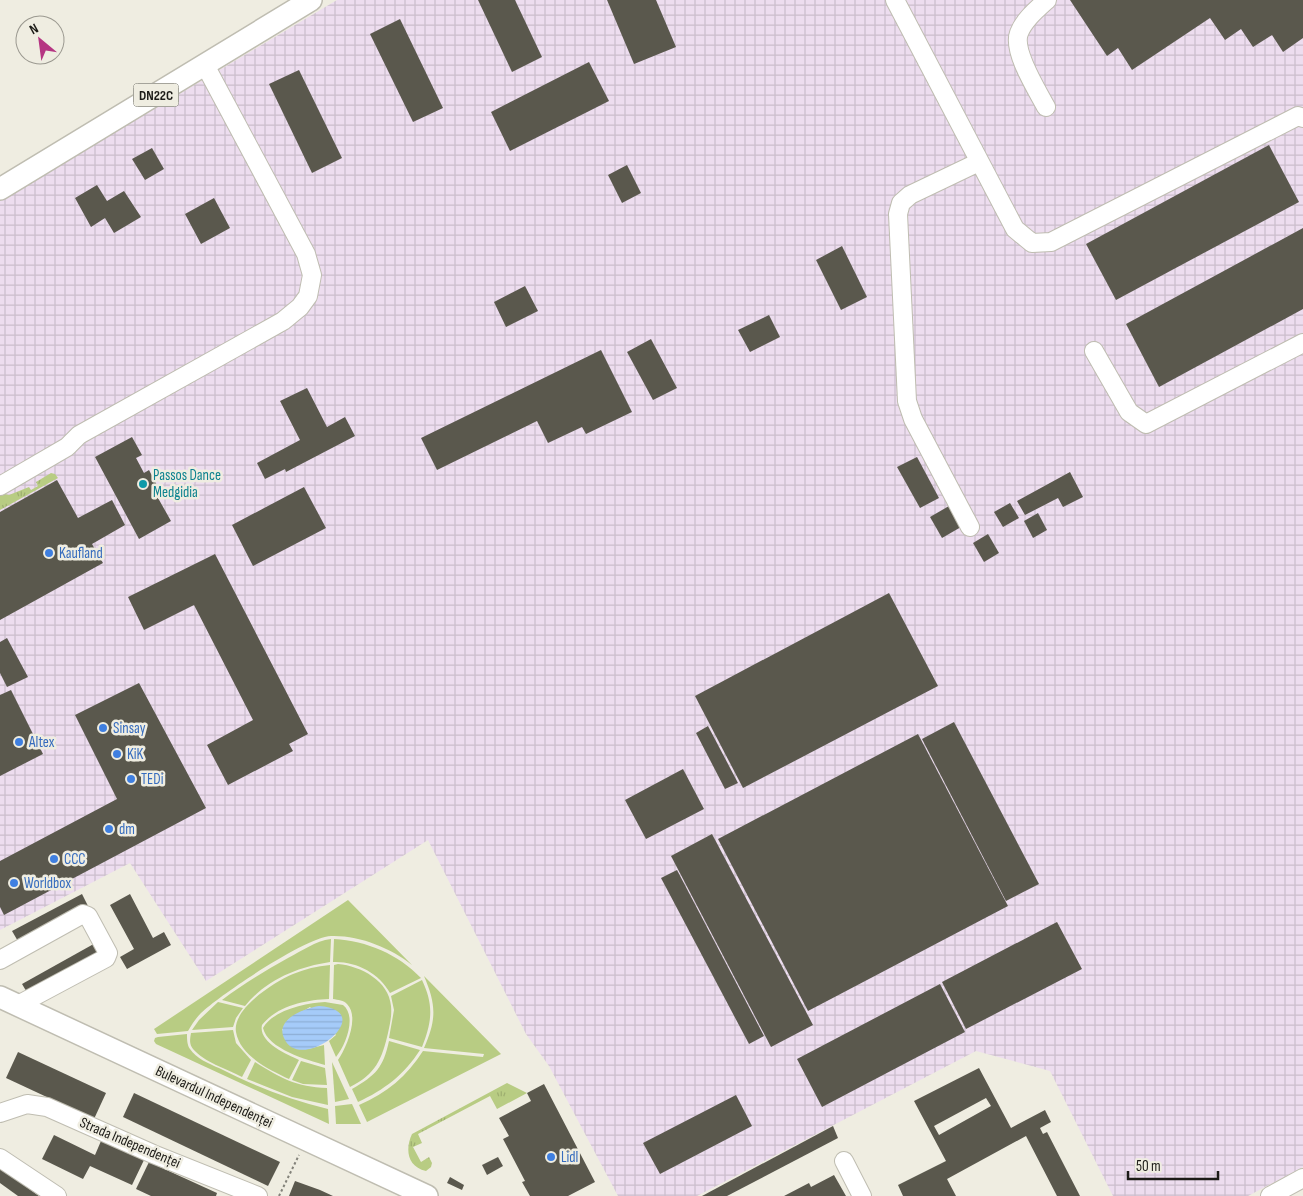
<svg xmlns="http://www.w3.org/2000/svg" width="1303" height="1196" viewBox="0 0 1303 1196" font-family="'Sofia Sans Condensed',sans-serif">
<defs>
<pattern id="industrial-grid" width="8" height="8" patternUnits="userSpaceOnUse" patternTransform="scale(1.25)"><rect width="8" height="8" fill="#edddef"/><path d="M0 4h8M4 0v8" fill="none" stroke="#cbbdcc"/></pattern>
<pattern id="grass-tufts" width="24" height="20" patternUnits="userSpaceOnUse" patternTransform="scale(1.25)"><rect width="24" height="20" fill="#b8cc83"/><path d="M3 7l-1-3M5 7V3M7 7l1-3M15 17l-1-3M17 17v-4M19 17l1-3" fill="none" stroke="#9eaf70"/></pattern>
<pattern id="water-rules" width="6" height="5" patternUnits="userSpaceOnUse" patternTransform="scale(1.25)"><rect width="6" height="5" fill="#a5cbf9"/><path d="M0 2.5h6" fill="none" stroke="#8daed5"/></pattern>
</defs>
<rect width="100%" height="100%" fill="#efede1"/>
<polygon fill="url(#industrial-grid)" points="337,0 1303,0 1303,1167 1248,1196 1113,1196 1050,1071 976,1051 697,1196 618,1196 549,1066 526,1034 428,840 206,981 130,863 0,930 0,201"/>
<g fill="url(#grass-tufts)">
<polygon points="51,473 55,474 58,478 0,510 0,493 9,495 29,487 31,490 38,486 36,482"/>
<path d="M507,1083l20,10 -30,16 -7,-13 -72,38 4,9 -9,4 8,15 8,-5 3,6 -1,4 -5,4c-19,-4 -21,-22 -14,-37z"/>
</g>
<g fill="#b8cc83">
<path d="M348,900l64,65c-21,-17 -53,-30 -81,-29 -25,1 -110,58 -130,77 -5,5 -9,11 -13,18l-31,3 -3,-5z"/>
<path d="M331,939l-1,23c-33,5 -64,18 -85,44l-23,-6c21,-16 43,-29 66,-42 14,-7 27,-17 43,-19z"/>
<path d="M334,939c33,2 64,15 87,39l-31,15c-11,-20 -34,-32 -57,-31z"/>
<path d="M338,964c23,2 51,17 53,42 1,9 -1,18 -3,27 -6,26 -12,41 -38,54l-12,-27c8,-12 22,-43 9,-56 -3,-4 -9,-4 -14,-5l1,-34z"/>
<path d="M330,965l-1,34c-23,1 -51,6 -67,26 -4,17 24,29 37,35l-10,19c-19,-9 -49,-23 -53,-47 -4,-23 38,-50 57,-58 12,-5 24,-8 37,-9z"/>
<path d="M424,976l77,78 -134,68 -8,-17c28,-12 48,-29 64,-54l60,6 1,-3 -60,-6c13,-29 12,-44 0,-72z"/>
<path d="M422,980c12,25 10,42 0,67l-33,-9 5,-28 -3,-14z"/>
<polygon points="218,1002 243,1008 236,1018 233,1027 192,1030 199,1020"/>
<path d="M325,1002l18,3c14,11 3,40 -7,52l-7,-16 7,-6 -26,-28 -22,13 -6,10 26,19 16,-4 1,20c-18,-5 -57,-16 -62,-37 10,-18 43,-25 62,-26z"/>
<path d="M233,1030l3,13 15,17 -9,17c-15,-8 -38,-15 -49,-28 -4,-5 -3,-10 -2,-16z"/>
<path d="M187,1034c0,5 0,11 3,15 6,9 19,15 29,19 35,18 71,32 109,41l1,15 -173,-80 -2,-3 1,-3 3,-1z"/>
<path d="M389,1041l31,9c-16,25 -36,40 -62,52l-6,-13c24,-14 31,-21 37,-48z"/>
<polygon points="301,1061 325,1068 327,1085 303,1084 292,1080"/>
<path d="M255,1062c26,16 41,25 72,26l1,17 -36,-8 -45,-18z"/>
<polygon points="332,1062 349,1099 335,1102"/>
<polygon points="352,1104 361,1124 336,1124 335,1106"/>
</g>
<path fill="url(#water-rules)" d="M319,1006c63,5 -19,70 -35,32 -9,-19 21,-30 35,-32z"/>
<g fill="#5a584d" fill-rule="evenodd">
<polygon points="478,0 515,0 542,57 512,72"/>
<polygon points="607,0 656,0 676,47 634,64"/>
<polygon points="1070,0 1303,0 1303,38 1283,52 1272,35 1253,47 1241,29 1225,40 1210,18 1132,70 1118,48 1107,56"/>
<polygon points="400,19 443,108 413,122 370,34"/>
<polygon points="589,62 609,101 510,151 491,112"/>
<polygon points="299,70 342,158 312,173 269,84"/>
<polygon points="1269,145 1299,202 1116,300 1086,244"/>
<polygon points="152,148 164,169 145,180 132,159"/>
<polygon points="627,165 641,193 622,203 608,175"/>
<polygon points="97,185 107,201 124,191 141,217 114,233 105,218 91,227 75,198"/>
<polygon points="214,198 230,228 201,244 185,214"/>
<polygon points="1303,228 1303,309 1159,387 1126,324"/>
<polygon points="842,246 867,297 841,310 816,260"/>
<polygon points="525,286 538,311 506,327 494,302"/>
<polygon points="769,315 780,337 750,352 738,330"/>
<polygon points="651,339 677,388 653,400 627,352"/>
<polygon points="601,350 632,412 586,434 582,427 548,443 537,421 437,470 421,438"/>
<polygon points="307,388 327,427 345,417 355,436 286,472 285,469 265,479 257,463 300,440 280,401"/>
<polygon points="132,437 142,455 136,458 144,473 149,470 162,495 158,498 171,521 139,539 95,457"/>
<polygon points="917,457 939,498 920,508 897,467"/>
<polygon points="1070,472 1083,497 1063,507 1058,498 1025,515 1017,501"/>
<polygon points="57,480 78,518 112,500 125,525 92,544 103,563 0,620 0,512"/>
<polygon points="304,487 326,528 253,566 232,525"/>
<polygon points="1010,503 1019,518 1003,527 994,512"/>
<polygon points="949,506 961,527 942,538 930,517"/>
<polygon points="1038,513 1047,530 1033,538 1024,521"/>
<polygon points="988,534 999,553 984,562 973,543"/>
<polygon points="215,554 308,734 289,744 293,751 228,785 207,745 253,720 194,605 144,630 128,597"/>
<polygon points="889,593 938,686 743,788 695,696"/>
<polygon points="7,638 28,677 7,687 0,673 0,642"/>
<polygon points="139,683 206,808 4,915 0,907 0,861 117,799 75,715"/>
<polygon points="11,690 43,754 0,776 0,695"/>
<polygon points="954,722 1039,884 1006,901 922,739"/>
<polygon points="708,726 738,783 725,789 696,733"/>
<polygon points="918,734 1008,906 808,1011 718,839"/>
<polygon points="683,769 704,809 646,839 625,800"/>
<polygon points="712,834 813,1025 771,1047 671,856"/>
<polygon points="677,870 764,1036 749,1044 661,878"/>
<polygon points="82,894 88,906 19,943 12,931"/>
<polygon points="130,894 153,938 164,932 171,945 127,969 120,957 134,949 110,905"/>
<polygon points="1057,922 1082,969 966,1029 942,982"/>
<polygon points="99,941 105,951 28,994 22,984"/>
<polygon points="940,984 965,1032 822,1107 797,1059"/>
<polygon points="18,1052 106,1093 94,1119 6,1078"/>
<path d="M979,1068l32,60 34,-18 6,12 -11,6 3,6 4,-2 33,64h-23l-31,-60 -79,43 9,17h-53l-5,-11 48,-24 -32,-60zM986,1098l5,8 -52,29 -5,-9z"/>
<polygon points="544,1084 595,1182 568,1196 530,1196 522,1182 525,1181 503,1139 509,1136 499,1118 531,1101 527,1093"/>
<polygon points="134,1093 280,1162 268,1186 123,1117"/>
<polygon points="736,1095 752,1126 660,1174 643,1143"/>
<polygon points="833,1126 838,1138 727,1196 702,1196"/>
<polygon points="54,1135 95,1155 101,1141 144,1160 132,1185 90,1166 83,1179 42,1159"/>
<polygon points="498,1157 503,1166 487,1175 482,1165"/>
<polygon points="149,1162 217,1193 216,1196 151,1196 136,1189"/>
<polygon points="0,1168 39,1196 18,1196 0,1183"/>
<polygon points="834,1175 846,1196 784,1196 809,1183 811,1187"/>
<polygon points="450,1177 464,1185 462,1190 447,1183"/>
<polygon points="295,1181 320,1190 333,1196 289,1196"/>
</g>
<g fill="none" stroke-linecap="round" stroke-linejoin="round">
<defs>
<g id="minor">
<polyline points="895,0 1015,229 1032,243 1051,242 1298,116 1303,118"/>
<path d="M1046,107c-9,-17 -34,-56 -27,-74 5,-13 17,-23 28,-33"/>
<polyline points="1094,351 1129,412 1146,424 1303,343"/>
<polyline points="0,486 67,447 79,435 283,321 300,307 308,296 312,275 306,254 205,65"/>
<polyline points="970,527 913,419 907,401 898,214 901,203 910,195 979,162"/>
<polyline points="0,960 83,914 88,916 108,953 106,958 18,1005"/>
<polyline points="0,1113 27,1104 47,1107 153,1154 258,1196"/>
<polyline points="0,1158 57,1196"/>
<polyline points="844,1161 862,1196"/>
<polyline points="1270,1196 1303,1178"/>
</g>
<g id="major">
<polyline points="0,189 311,0"/>
<polyline points="0,997 427,1196"/>
</g>
</defs>
<use href="#minor" stroke="#bfbdb1" stroke-width="20"/>
<use href="#major" stroke="#bfbdb1" stroke-width="24"/>
<polyline stroke="#83827a" stroke-width="2" stroke-dasharray="2.5 2.5" stroke-linecap="butt" points="279,1196 299,1155"/>
<use href="#minor" stroke="#fff" stroke-width="18"/>
<use href="#major" stroke="#fff" stroke-width="21"/>
</g>
<circle fill="#0f9aa8" stroke="#efede1" stroke-width="2" cx="143" cy="484" r="5"/>
<g fill="#3f7fe0" stroke="#efede1" stroke-width="2">
<circle cx="49" cy="553" r="5"/>
<circle cx="103" cy="728" r="5"/>
<circle cx="19" cy="742" r="5"/>
<circle cx="117" cy="754" r="5"/>
<circle cx="131" cy="779" r="5"/>
<circle cx="109" cy="829" r="5"/>
<circle cx="54" cy="859" r="5"/>
<circle cx="14" cy="883" r="5"/>
<circle cx="551" cy="1157" r="5"/>
</g>
<g text-anchor="middle" dominant-baseline="central" stroke-width="5" stroke-linejoin="round" paint-order="stroke">
<rect fill="#efede1" stroke="#5b5a54" stroke-width="1" x="133.5" y="83.5" width="45" height="23" rx="4"/>
<g font-size="14" font-weight="bold" fill="#1c1b17">
<text x="156" y="95">DN22C</text>
</g>
<g font-size="15" fill="#0d838f" stroke="#efede1" text-anchor="start">
<text x="153" y="475">Passos Dance<tspan x="153" dy="17">Medgidia</tspan></text>
</g>
<g font-size="15" fill="#366cbe" stroke="#efede1" text-anchor="start">
<text x="59" y="553">Kaufland</text>
<text x="113" y="728">Sinsay</text>
<text x="29" y="742">Altex</text>
<text x="127" y="754">KiK</text>
<text x="141" y="779">TEDi</text>
<text x="119" y="829">dm</text>
<text x="64" y="859">CCC</text>
<text x="24" y="883">Worldbox</text>
<text x="561" y="1157">Lidl</text>
</g>
<g font-size="15" fill="#1c1b17" stroke="#efede1">
<text transform="translate(214 1097) rotate(25)">Bulevardul Independenței</text>
<text transform="translate(130 1143) rotate(23)">Strada Independenței</text>
</g>
</g>
<g transform="translate(40 40) rotate(331)"><circle r="24" fill="#efede1" stroke="#9b9990"/>
<path d="M0-4L9 19L0 12L-9 19Z" fill="#b53582"/>
<text y="-8" font-size="14" font-weight="bold" text-anchor="middle" fill="#1c1b17">N</text>
</g>
<path d="M1128 1171v8h90v-8" fill="none" stroke="#1c1b17" stroke-width="2.5"/>
<text x="1136" y="1171" font-size="15" fill="#1c1b17" stroke="#efede1" stroke-width="4" paint-order="stroke">50 m</text>
</svg>
